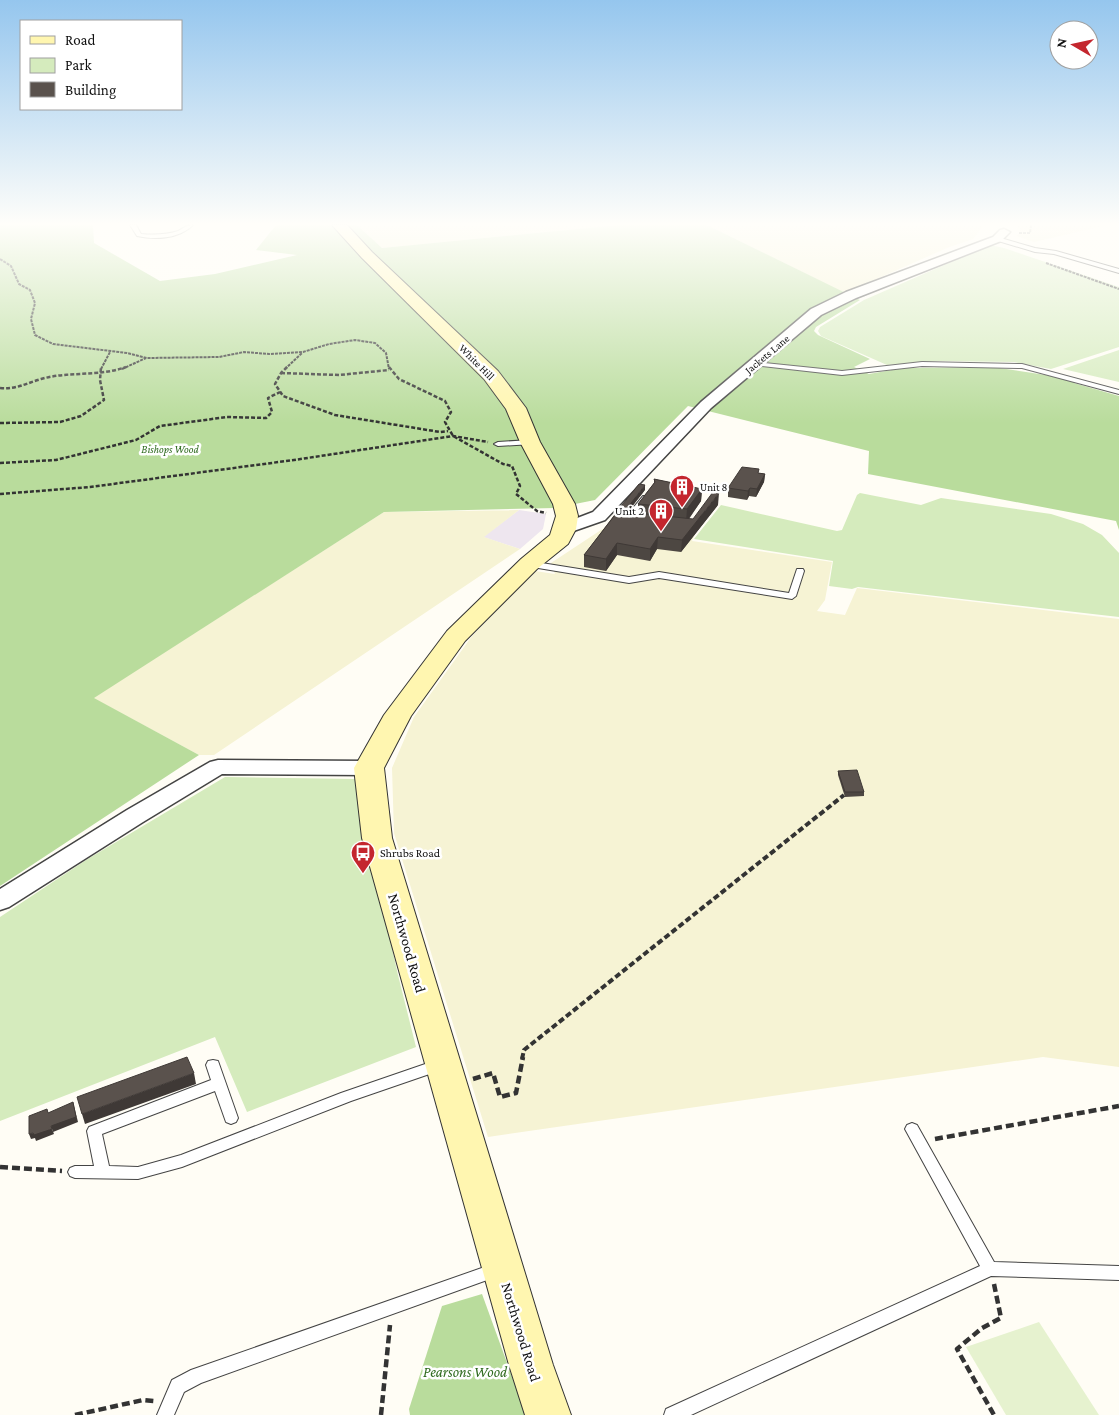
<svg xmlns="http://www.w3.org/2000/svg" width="1119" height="1415" viewBox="0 0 1119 1415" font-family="'Crimson Pro',serif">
<rect width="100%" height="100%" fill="#fffdf5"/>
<polygon fill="#eee6ef" points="519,510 546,514 543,529 520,549 483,537"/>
<g fill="#f6f3d4">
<polygon points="357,225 619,225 382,248"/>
<polygon points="707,225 984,225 973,239 947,248 845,293"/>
<polygon points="1016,225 1108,225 1034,242 1016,236 1021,233"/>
<polygon points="519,510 484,537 520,549 214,755 199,755 93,698 384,512"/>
<polygon points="607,526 695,534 692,541 832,562 825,600 817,611 845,615 857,588 1119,619 1119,1067 1043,1057 488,1137 394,833 392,768 414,717 472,636 535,571 555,574 551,563"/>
</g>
<g fill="#d5ebbd">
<polygon points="990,245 1004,248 1119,287 1119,347 1051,369 1014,362 939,361 887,365 821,336 818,331 820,327 864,300"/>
<polygon points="1119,350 1119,382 1063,369"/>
<polygon points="860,493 921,505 941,498 1051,514 1083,524 1102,535 1119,553 1119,617 858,587 852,589 829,586 833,561 694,539 721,505 837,531 842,530 857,495"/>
<polygon points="225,777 355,779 398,975 416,1047 247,1112 215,1037 0,1121 0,917 86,860"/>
</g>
<g fill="#b9dc9c">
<polygon points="0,225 93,225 94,243 160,281 215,274 297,255 256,250 276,225 357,225 382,248 619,225 707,225 860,300 816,327 814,331 818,335 870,359 854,367 869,374 903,368 993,367 1079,380 1074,383 1119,396 1119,530 1116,521 868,474 869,451 688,406 595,500 555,508 384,512 94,698 199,755 0,886"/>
<polygon points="482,1294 526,1415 410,1415 409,1409 442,1306"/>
</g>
<polygon fill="#e6f2cf" points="1039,1322 1099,1415 1006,1415 966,1347"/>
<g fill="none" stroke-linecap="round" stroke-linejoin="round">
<defs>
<g id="lane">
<path d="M130,225h6l5,9c12,1 25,1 37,-3 6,-3 8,-6 15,-6 -14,14 -38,15 -56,11z"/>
<polygon points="997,237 1035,248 1056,251 1119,269 1119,273 1054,254 1035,252 995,240 995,238"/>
<polygon points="755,362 842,371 922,362 1022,364 1119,390 1119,394 1022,368 922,366 842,375 753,365 753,363"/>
<polygon points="530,440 534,442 533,444 498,446 494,444 498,442"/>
<polygon points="643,496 646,496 650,498 631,522 625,522 625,518"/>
<polygon points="529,561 629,577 659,572 789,593 797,569 803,569 804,571 796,596 792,599 659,578 629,583 526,566 525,564 526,562"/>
<polygon points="213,1060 218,1061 238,1118 236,1122 231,1124 226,1122 215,1091 102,1134 109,1166 138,1167 181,1155 341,1093 434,1061 439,1060 444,1061 446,1065 444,1069 351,1101 182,1167 138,1179 75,1178 70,1176 68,1172 70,1168 75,1166 94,1166 87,1131 89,1127 211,1080 206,1065 208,1061"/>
<polygon points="912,1123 917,1125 994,1262 1119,1266 1119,1280 991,1276 691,1415 664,1415 666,1409 980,1266 905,1129 907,1125"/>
<polygon points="496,1263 501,1265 504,1270 501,1275 201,1383 184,1392 174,1415 157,1415 172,1380 191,1370"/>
</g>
<g id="street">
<polygon points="1004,229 1010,232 1001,241 856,298 821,315 711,408 605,520 565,534 559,533 556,529 559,525 593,512 701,402 811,309 846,292 993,237 1000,230"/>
<polygon points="218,760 369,761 377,763 380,768 377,773 369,775 222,774 143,822 9,907 0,910 0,889 127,810 210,762"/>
</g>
<polygon id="secondary" points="332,225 347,225 372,252 498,371 526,408 540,442 575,504 578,516 576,529 568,544 537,569 465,641 411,716 384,768 392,838 553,1365 571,1415 525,1415 509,1365 362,838 354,768 384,715 447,631 521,559 550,535 556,516 553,504 520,442 506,409 484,379 362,258"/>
</defs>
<use href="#lane" stroke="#444" stroke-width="2"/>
<use href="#street" stroke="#444" stroke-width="3"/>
<use href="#secondary" stroke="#333" stroke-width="2"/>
<g stroke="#333" stroke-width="2" stroke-dasharray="3 1" stroke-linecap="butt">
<polyline points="1019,233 1030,233 1031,225"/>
<polyline points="0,259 11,266 19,284 30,290 35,303 31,319 35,335 53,344 127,353 147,358 219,357 244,352 269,354 303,352 329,344 355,340 375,343 386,353 389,369"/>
<polyline points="1046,263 1119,289"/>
<polyline points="101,369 110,352"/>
<polyline points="122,369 146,358"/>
<polyline points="285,369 302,353"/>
</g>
<g stroke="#333" stroke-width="2.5" stroke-dasharray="4 2" stroke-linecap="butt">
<polyline points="287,367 281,373 275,384 283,396 335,415 440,432 448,431"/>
<polyline points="389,367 399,379 445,401 451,412 445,422 453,436 503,464 512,466 520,486 516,494 537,511 546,513"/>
<polyline points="281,373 339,375 389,370"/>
<path d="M0,388c15,2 27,-5 41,-9 28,-8 57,-2 85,-12"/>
<polyline points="0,423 60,422 81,416 104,400 100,380 101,367"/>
<polyline points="0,463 56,460 136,440 160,426 227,417 266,418 272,412 268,398 280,392"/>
<polyline points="0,494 90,487 294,460 453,436 488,442"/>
</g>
<polyline stroke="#333" stroke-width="4" stroke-dasharray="6 3" stroke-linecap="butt" points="522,1059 524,1050 844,795"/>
<g stroke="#333" stroke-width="4.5" stroke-dasharray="8 4" stroke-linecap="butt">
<polyline points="473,1079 493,1073 500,1097 516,1093 523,1057"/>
<polyline points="935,1139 1119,1106"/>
<polyline points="0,1167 62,1171"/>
<polyline points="994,1284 1001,1318 982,1328 957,1349 994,1415"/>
<polyline points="75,1415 143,1400 154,1401"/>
<polyline points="381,1415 390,1325"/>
</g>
<use href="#lane" fill="#fff" fill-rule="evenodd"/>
<use href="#street" fill="#fff" fill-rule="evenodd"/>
<use href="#secondary" fill="#fff6b0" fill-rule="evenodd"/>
</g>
<g fill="#4d4742">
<polygon points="759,473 765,474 764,482 756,497 749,496 747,500 728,497 728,488"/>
<polygon points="654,479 702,489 701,501 689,519 693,519 718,505 681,552 657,549 650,561 617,555 606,571 584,567 584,555 618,510 645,490 628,512 638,513 638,504 654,483"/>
<polygon points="838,771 864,792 864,796 845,797 838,775"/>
</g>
<g fill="#3f3936">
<polygon points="765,474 764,482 756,497 757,489"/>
<polygon points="645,485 645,490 625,515 625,511"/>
<polygon points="750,488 749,496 747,500 748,491"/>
<polygon points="702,489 701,501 686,522 687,509"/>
<polygon points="719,493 718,505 681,552 682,540"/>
<polygon points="658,537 657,549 650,561 650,549"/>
<polygon points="617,543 617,555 606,571 606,559"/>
<polygon points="194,1073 196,1084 85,1124 82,1114"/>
<polygon points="73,1102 78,1122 53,1132 51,1126"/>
<polygon points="52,1129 54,1134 36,1141 35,1138 31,1139 29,1134"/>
</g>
<g fill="#5a524d" stroke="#3f3936">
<polygon points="742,467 759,469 758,473 765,474 757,489 750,488 748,491 728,488"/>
<polygon points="654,479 702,489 687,509 638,504 655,482"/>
<polygon points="639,484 645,485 625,511 618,510"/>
<polygon points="713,492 719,493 682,540 658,537 650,549 617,543 606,559 584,555 618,511 693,519"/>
<polygon points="857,770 864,792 845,792 838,771"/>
<polygon points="187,1057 194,1073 82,1114 77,1097"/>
<polygon points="73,1102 76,1117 51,1126 52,1129 34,1135 33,1133 29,1134 29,1116 47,1109 48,1113"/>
</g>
<linearGradient id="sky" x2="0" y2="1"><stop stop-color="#95c6ee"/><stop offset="0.53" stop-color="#fffefa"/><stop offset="1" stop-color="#fffefa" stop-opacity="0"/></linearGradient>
<rect width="1119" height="423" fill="url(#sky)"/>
<defs>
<symbol id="building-pin" viewBox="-11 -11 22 30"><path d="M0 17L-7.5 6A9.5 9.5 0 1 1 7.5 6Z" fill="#c4262e" stroke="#fff"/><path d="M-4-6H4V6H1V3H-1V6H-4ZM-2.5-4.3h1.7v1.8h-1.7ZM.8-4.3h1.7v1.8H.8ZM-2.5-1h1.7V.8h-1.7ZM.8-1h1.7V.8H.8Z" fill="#fff"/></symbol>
<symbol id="bus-pin" viewBox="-11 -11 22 30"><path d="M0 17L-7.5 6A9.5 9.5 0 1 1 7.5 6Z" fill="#c4262e" stroke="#fff"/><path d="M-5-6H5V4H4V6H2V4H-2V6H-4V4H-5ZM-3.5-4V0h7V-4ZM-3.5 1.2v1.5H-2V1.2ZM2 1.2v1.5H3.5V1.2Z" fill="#fff"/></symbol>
</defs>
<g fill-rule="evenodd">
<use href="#building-pin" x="668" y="473" width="28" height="38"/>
<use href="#building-pin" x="647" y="497" width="28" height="38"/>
<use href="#bus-pin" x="349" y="839" width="28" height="38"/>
</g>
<g text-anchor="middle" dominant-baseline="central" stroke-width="5" stroke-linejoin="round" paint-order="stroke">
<g font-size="11" fill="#111" stroke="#fff">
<text transform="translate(767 354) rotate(-40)">Jackets Lane</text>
<text transform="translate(477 362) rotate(45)">White Hill</text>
</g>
<g font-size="11" font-style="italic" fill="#2f6b1f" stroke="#fff">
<text x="170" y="449">Bishops Wood</text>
</g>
<g font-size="11" fill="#111" stroke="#fff" text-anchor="start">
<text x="700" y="487">Unit 8</text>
</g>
<g font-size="12" fill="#111" stroke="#fff" text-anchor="end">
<text x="644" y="511">Unit 2</text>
<text x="380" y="853" text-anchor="start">Shrubs Road</text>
</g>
<g font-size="15" fill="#111" stroke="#fff">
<text transform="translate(407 943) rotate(74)">Northwood Road</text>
<text transform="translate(521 1332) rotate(73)">Northwood Road</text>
</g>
<g font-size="15" font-style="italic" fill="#2f6b1f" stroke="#fff">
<text x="465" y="1372">Pearsons Wood</text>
</g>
</g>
<rect x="20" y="20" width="162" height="90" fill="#ffffff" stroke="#a0a0a0"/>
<rect x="30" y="36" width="25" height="8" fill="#fff6b0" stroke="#a0a0a0"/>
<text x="65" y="45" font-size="15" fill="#111111">Road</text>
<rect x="30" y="58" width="25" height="15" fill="#d5ebbd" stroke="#a0a0a0"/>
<text x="65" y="70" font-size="15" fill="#111111">Park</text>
<rect x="30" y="82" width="25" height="15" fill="#5a524d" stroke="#a0a0a0"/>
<text x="65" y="95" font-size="15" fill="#111111">Building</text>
<g transform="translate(1074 45) rotate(279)"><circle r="24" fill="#ffffff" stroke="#a0a0a0"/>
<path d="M0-4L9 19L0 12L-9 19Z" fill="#c4262e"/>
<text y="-8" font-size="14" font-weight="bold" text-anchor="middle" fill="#111111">N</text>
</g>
</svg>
